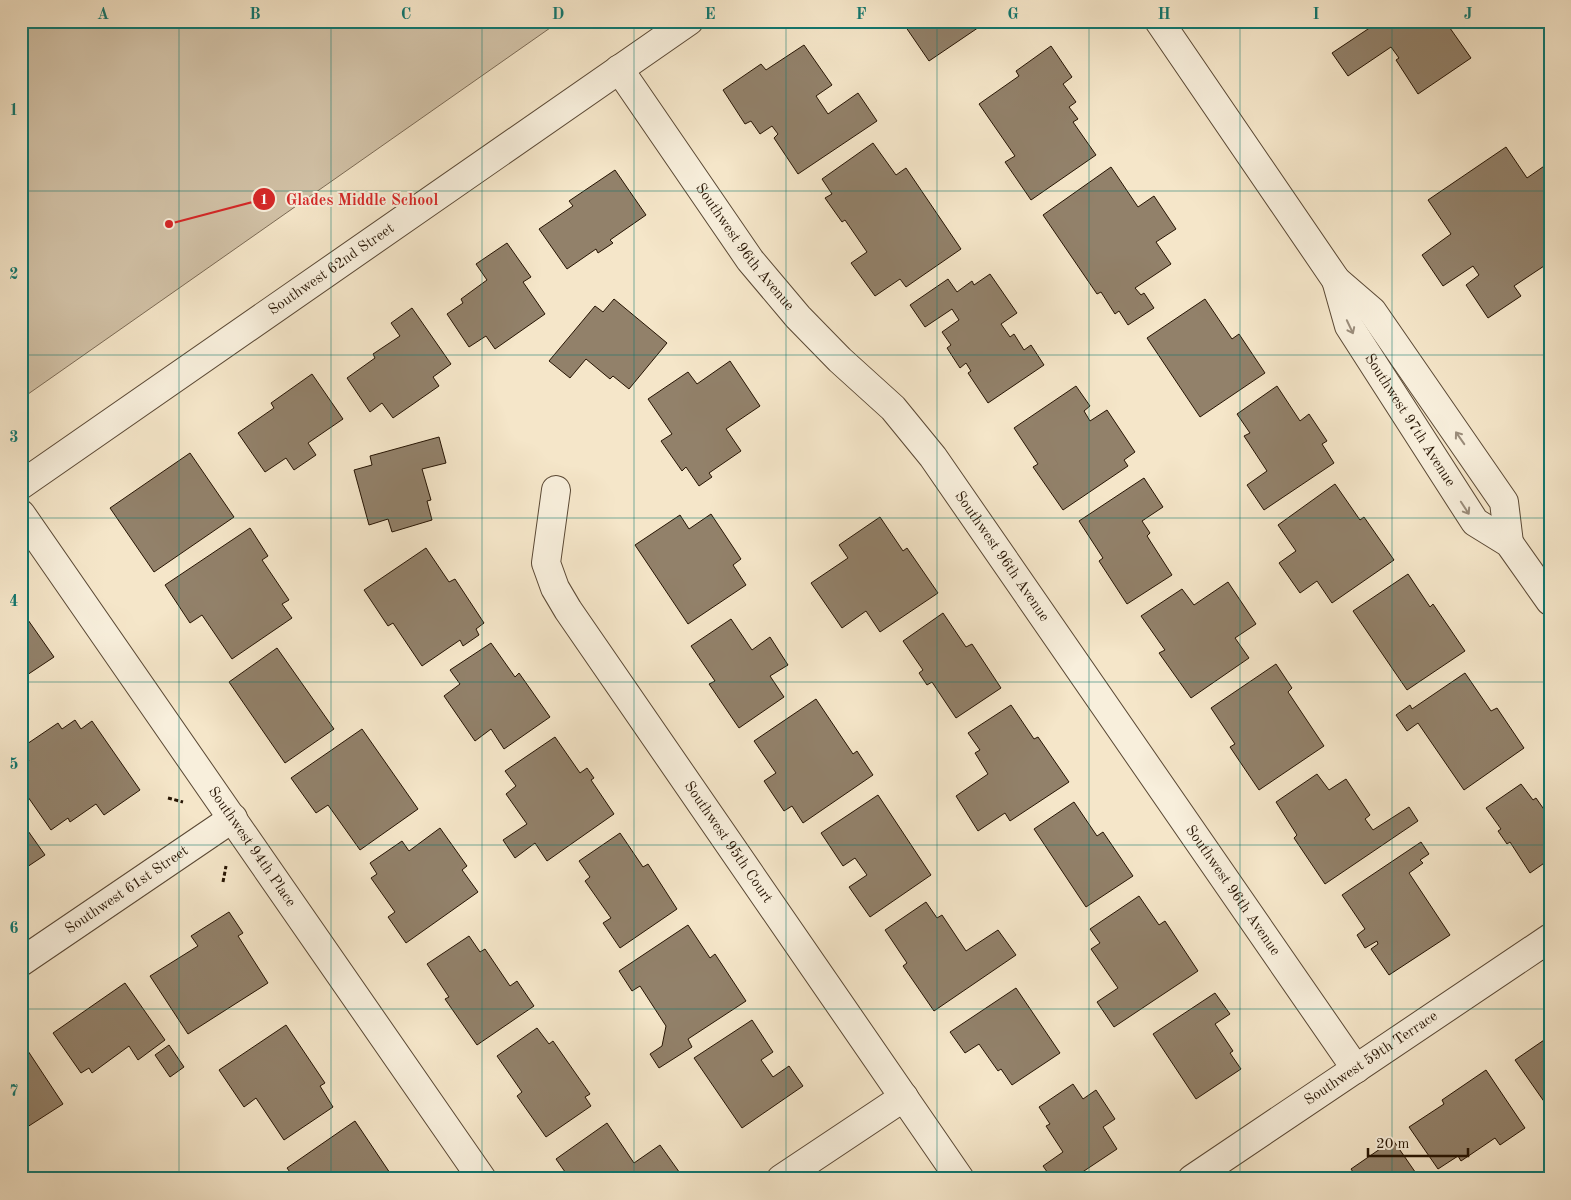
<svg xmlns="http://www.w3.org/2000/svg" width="1571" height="1200" viewBox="0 0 1571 1200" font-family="'Old Standard TT',serif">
<rect width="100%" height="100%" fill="#f5e6c9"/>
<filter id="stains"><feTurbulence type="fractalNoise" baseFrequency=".004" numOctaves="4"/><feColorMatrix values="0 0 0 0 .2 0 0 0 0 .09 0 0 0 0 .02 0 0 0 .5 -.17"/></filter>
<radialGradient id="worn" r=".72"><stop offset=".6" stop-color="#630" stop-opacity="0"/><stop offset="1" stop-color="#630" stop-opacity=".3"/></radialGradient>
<polygon fill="#d2c2a7" stroke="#7c6b55" points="21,21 560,21 21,399"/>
<g fill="#92816a" stroke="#261403">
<polygon points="905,21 988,21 929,61 903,23"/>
<polygon points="1367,21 1445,21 1471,58 1418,94 1396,60 1399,58 1391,47 1348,76 1332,53 1371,27"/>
<polygon points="804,45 832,85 816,96 828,114 858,93 877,121 798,174 774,138 778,134 772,126 760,134 751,121 745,124 723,90 761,64 766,70"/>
<polygon points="1051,46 1072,77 1063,84 1076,102 1069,107 1078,119 1073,122 1096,155 1031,200 1005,162 1015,156 979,104 1019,76 1016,71"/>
<polygon points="873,143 896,175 906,168 961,249 906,287 900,279 875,296 851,263 867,252 845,220 842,222 825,198 832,194 822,179"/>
<polygon points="1506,147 1527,178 1550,162 1550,235 1548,236 1550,239 1550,262 1514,286 1521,296 1488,318 1466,285 1479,275 1473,266 1443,286 1422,255 1451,234 1428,200"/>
<polygon points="1111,167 1138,207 1154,196 1176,229 1156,242 1171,264 1135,288 1141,295 1144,293 1154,308 1128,325 1119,311 1115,314 1101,292 1097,294 1043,215"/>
<polygon points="615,170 646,215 610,240 613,243 598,253 596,249 567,269 539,229 573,206 569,201"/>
<polygon points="507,243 531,277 523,282 545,314 495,349 486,336 469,347 447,314 463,303 461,299 487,280 476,264"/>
<polygon points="990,274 1017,313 1001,324 1010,337 1014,334 1024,350 1031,345 1044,365 988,403 968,373 971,371 966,363 960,368 947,348 951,345 942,332 959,320 952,309 925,327 910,305 948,279 957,292 972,281 974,285"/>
<polygon points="614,299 667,343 629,389 613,376 610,379 586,359 570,378 549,361 595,306 603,312"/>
<polygon points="1205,299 1232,339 1239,334 1265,373 1200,417 1147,338"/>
<polygon points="412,308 451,364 433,377 439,386 393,418 382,403 370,412 347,378 375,358 373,354 400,336 391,323"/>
<polygon points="730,361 760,406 726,429 741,451 709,473 712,477 699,486 686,467 682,471 661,441 672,434 648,399 688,372 697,384"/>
<polygon points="312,374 343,419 308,443 316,455 294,470 286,458 265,472 238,433 274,408 271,403"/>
<polygon points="1076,386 1090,406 1084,411 1090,421 1107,410 1135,452 1124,460 1128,466 1063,510 1033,467 1038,464 1014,428"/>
<polygon points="1277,386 1300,421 1309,414 1327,441 1322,444 1334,463 1264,510 1247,485 1267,471 1244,436 1250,433 1237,414"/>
<polygon points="439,437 446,463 422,469 431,500 427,501 432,520 392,532 388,519 369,525 354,470 372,465 370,456"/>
<polygon points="190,453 234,517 154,572 110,508"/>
<polygon points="1144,478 1163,507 1142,521 1150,533 1147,536 1172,575 1127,604 1099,561 1103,558 1079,521"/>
<polygon points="1335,484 1360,520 1364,517 1394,560 1332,603 1317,581 1300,593 1279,563 1296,551 1278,525"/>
<polygon points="711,514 741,559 733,565 746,585 688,624 635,545 680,515 689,529"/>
<polygon points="880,517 903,551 907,548 938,593 880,632 866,611 842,628 811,583 848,558 839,545"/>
<polygon points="250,528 268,556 262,560 289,600 282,604 292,618 232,659 202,615 190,623 165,585"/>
<polygon points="426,548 449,582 455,579 484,623 476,629 479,635 463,646 460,640 422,666 393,623 388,626 364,590"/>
<polygon points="1408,574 1430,607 1433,604 1465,651 1407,690 1353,611"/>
<polygon points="1228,582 1256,624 1235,638 1249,658 1191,698 1159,653 1165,650 1141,616 1182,589 1194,605"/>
<polygon points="21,610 54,657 21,679"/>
<polygon points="943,613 966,647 972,644 1001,688 956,718 932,682 927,685 919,673 923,670 903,641"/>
<polygon points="731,619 752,650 770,637 788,665 770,676 784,697 739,728 709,684 715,681 691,646"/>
<polygon points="491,643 515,677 519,673 550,717 504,749 491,729 475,741 444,696 460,684 450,670"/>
<polygon points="277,648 334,729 285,763 229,682"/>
<polygon points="1276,664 1292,688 1288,692 1324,746 1259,790 1230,747 1235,744 1211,708"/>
<polygon points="1465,673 1491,711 1497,708 1524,748 1464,790 1418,723 1407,731 1396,715 1410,705 1412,709"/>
<polygon points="816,699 853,754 857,751 873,775 803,823 792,806 784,811 764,781 776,773 754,741"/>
<polygon points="1011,705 1034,739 1038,737 1069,782 1010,821 1005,813 978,831 956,796 988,774 975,753 980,750 968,733"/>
<polygon points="75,720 81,729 92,721 140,790 104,815 96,804 70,822 68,818 51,830 21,787 21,766 29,761 21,748 58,723 62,729"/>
<polygon points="362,729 418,809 360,850 328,805 316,813 291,778"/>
<polygon points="555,737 580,773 587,768 594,778 591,780 614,814 547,861 535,843 515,858 503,840 527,824 506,794 516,786 505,771"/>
<polygon points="1317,774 1329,790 1346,779 1370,815 1365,819 1373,830 1409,807 1418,821 1325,884 1294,838 1297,835 1276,802"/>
<polygon points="1521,784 1533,800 1536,798 1550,818 1550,859 1530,873 1510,842 1507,844 1498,831 1501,829 1486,808"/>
<polygon points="878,795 931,875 870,917 849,887 867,875 855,858 843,866 821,833"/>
<polygon points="1074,802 1097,836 1103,832 1133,876 1086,907 1034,829"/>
<polygon points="21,821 45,855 21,871"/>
<polygon points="440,828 467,866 462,870 478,892 406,943 388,917 395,912 371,878 377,874 370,863 402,841 409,851"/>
<polygon points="620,833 643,867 648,864 677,909 620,948 603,923 611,918 585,881 590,877 579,861"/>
<polygon points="1421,842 1429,854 1420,860 1423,863 1409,873 1450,935 1389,975 1371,949 1378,944 1377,941 1365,948 1357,935 1365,929 1342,895"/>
<polygon points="1139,896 1159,925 1165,921 1198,971 1114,1027 1097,1002 1118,988 1091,949 1100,943 1090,929"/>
<polygon points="926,902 937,918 942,915 966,951 998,930 1016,955 934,1011 903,966 907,963 885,930"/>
<polygon points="229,912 243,933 238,936 268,983 188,1034 150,976 198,946 191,936"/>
<polygon points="688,925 710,958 715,954 746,1001 688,1039 692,1047 659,1068 650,1054 662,1046 666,1026 640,986 632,991 619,971"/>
<polygon points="469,936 480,952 485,949 510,986 517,981 534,1006 477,1045 445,999 449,997 427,964"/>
<polygon points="125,983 165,1040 138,1060 129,1046 92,1073 89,1068 81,1073 53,1033"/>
<polygon points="1016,988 1060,1053 1012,1085 1001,1069 998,1071 979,1044 965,1053 950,1032"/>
<polygon points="1215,993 1230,1014 1215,1024 1233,1051 1230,1053 1241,1069 1196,1099 1153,1034"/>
<polygon points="752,1020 773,1052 761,1060 773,1077 789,1066 803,1086 742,1128 694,1058"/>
<polygon points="286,1025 325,1083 320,1086 333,1107 284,1140 256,1098 244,1107 219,1070"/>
<polygon points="537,1028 549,1044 553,1041 590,1094 585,1097 591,1106 546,1137 517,1096 522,1092 497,1056"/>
<polygon points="1547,1038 1550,1041 1550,1110 1515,1060"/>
<polygon points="169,1045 184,1067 170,1077 155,1055"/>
<polygon points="28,1051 63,1104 21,1131 21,1055"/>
<polygon points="1486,1070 1525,1128 1500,1145 1495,1138 1461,1161 1458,1156 1438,1169 1409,1127 1444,1104 1442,1100"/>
<polygon points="1073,1084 1083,1099 1096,1090 1115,1119 1103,1127 1117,1149 1072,1179 1052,1179 1043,1166 1063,1152 1046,1126 1050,1124 1039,1107"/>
<polygon points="355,1121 394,1179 295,1179 287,1168"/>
<polygon points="607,1123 634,1163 660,1145 682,1176 678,1179 582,1179 579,1175 573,1179 570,1179 556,1159"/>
<polygon points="1393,1140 1420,1179 1349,1179 1355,1175 1351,1169"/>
</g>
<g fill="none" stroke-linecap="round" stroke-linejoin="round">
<defs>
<g id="minor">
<path id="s1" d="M619,69l131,191 48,57 42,43 53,48 40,49 423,612"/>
<path id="s2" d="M21,485l668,-464"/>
<path id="s3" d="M556,490l-10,73 9,25 13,22 392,569"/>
<path id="s4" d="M21,514l461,665"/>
<path id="s5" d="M21,962l212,-144"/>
<polyline points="781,1179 904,1097"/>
<path id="s6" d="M1192,1179l358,-241"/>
</g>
<g id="tertiary">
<polyline points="1159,21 1336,280 1372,311 1504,502 1509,543"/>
<path id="s7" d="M1336,280l13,46 126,196 34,21 41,58"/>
</g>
</defs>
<use href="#minor" stroke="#5a4834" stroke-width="30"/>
<use href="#tertiary" stroke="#5a4834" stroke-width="30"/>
<g stroke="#261403" stroke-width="3" stroke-dasharray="4 2.5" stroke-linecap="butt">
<polyline points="168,798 183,802"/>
<polyline points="223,882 226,866"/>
</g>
<use href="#minor" stroke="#f8efdc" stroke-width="28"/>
<use href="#tertiary" stroke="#f8efdc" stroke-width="28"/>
</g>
<defs><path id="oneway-shaft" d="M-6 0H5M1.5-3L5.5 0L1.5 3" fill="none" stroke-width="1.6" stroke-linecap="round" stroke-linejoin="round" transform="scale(1.25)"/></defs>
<g stroke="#9a8c7a">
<use href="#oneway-shaft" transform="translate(1350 327) rotate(65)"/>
<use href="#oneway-shaft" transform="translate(1460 438) rotate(-125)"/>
<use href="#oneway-shaft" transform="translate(1465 508) rotate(57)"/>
</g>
<path fill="none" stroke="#0f766e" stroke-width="1" stroke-opacity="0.55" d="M179,21v1158M331,21v1158M482,21v1158M634,21v1158M786,21v1158M937,21v1158M1089,21v1158M1240,21v1158M1392,21v1158M21,191h1529M21,355h1529M21,518h1529M21,682h1529M21,845h1529M21,1009h1529"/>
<g text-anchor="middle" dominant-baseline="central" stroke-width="4" stroke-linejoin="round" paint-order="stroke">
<g font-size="15" fill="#261403" stroke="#f8efdc">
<text stroke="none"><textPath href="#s1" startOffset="218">Southwest 96th Avenue</textPath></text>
<text stroke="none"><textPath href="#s2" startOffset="378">Southwest 62nd Street</textPath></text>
<text stroke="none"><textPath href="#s7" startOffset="160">Southwest 97th Avenue</textPath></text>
<text stroke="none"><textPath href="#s1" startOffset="622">Southwest 96th Avenue</textPath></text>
<text stroke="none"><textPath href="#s3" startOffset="408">Southwest 95th Court</textPath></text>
<text stroke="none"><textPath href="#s4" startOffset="405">Southwest 94th Place</textPath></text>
<text stroke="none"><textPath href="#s5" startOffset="128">Southwest 61st Street</textPath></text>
<text stroke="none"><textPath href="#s1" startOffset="1028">Southwest 96th Avenue</textPath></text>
<text stroke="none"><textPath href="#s6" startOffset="216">Southwest 59th Terrace</textPath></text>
</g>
</g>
<path fill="none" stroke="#d62828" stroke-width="2" d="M169 224L264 199"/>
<g fill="#d62828" stroke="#f8efdc" stroke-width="2">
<circle cx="169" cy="224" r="5"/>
<circle cx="264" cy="199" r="12"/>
</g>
<g font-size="15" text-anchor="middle" font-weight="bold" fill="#fff">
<text x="264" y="204">1</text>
</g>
<g font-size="16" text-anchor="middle" font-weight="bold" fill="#d62828" stroke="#f8efdc" stroke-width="4" stroke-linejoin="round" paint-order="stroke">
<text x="362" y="205">Glades Middle School</text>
</g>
<rect width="1571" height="1200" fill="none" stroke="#f5e6c9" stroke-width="55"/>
<path d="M1368 1148v8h100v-8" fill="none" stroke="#261403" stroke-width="2.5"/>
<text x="1376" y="1148" font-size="15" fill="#261403" stroke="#f8efdc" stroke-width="4" paint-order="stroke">20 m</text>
<rect x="28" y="28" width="1516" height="1144" fill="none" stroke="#0f766e" stroke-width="2"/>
<g font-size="16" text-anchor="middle" font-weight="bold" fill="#0f766e">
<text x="103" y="19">A</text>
<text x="255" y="19">B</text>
<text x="406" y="19">C</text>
<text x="558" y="19">D</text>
<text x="710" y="19">E</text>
<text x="861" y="19">F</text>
<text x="1013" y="19">G</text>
<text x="1164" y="19">H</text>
<text x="1316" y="19">I</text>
<text x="1468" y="19">J</text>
<text x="14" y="115">1</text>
<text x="14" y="279">2</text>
<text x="14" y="442">3</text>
<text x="14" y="606">4</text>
<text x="14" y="769">5</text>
<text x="14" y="933">6</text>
<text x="14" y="1096">7</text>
</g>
<rect width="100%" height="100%" filter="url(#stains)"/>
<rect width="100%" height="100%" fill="url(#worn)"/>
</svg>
